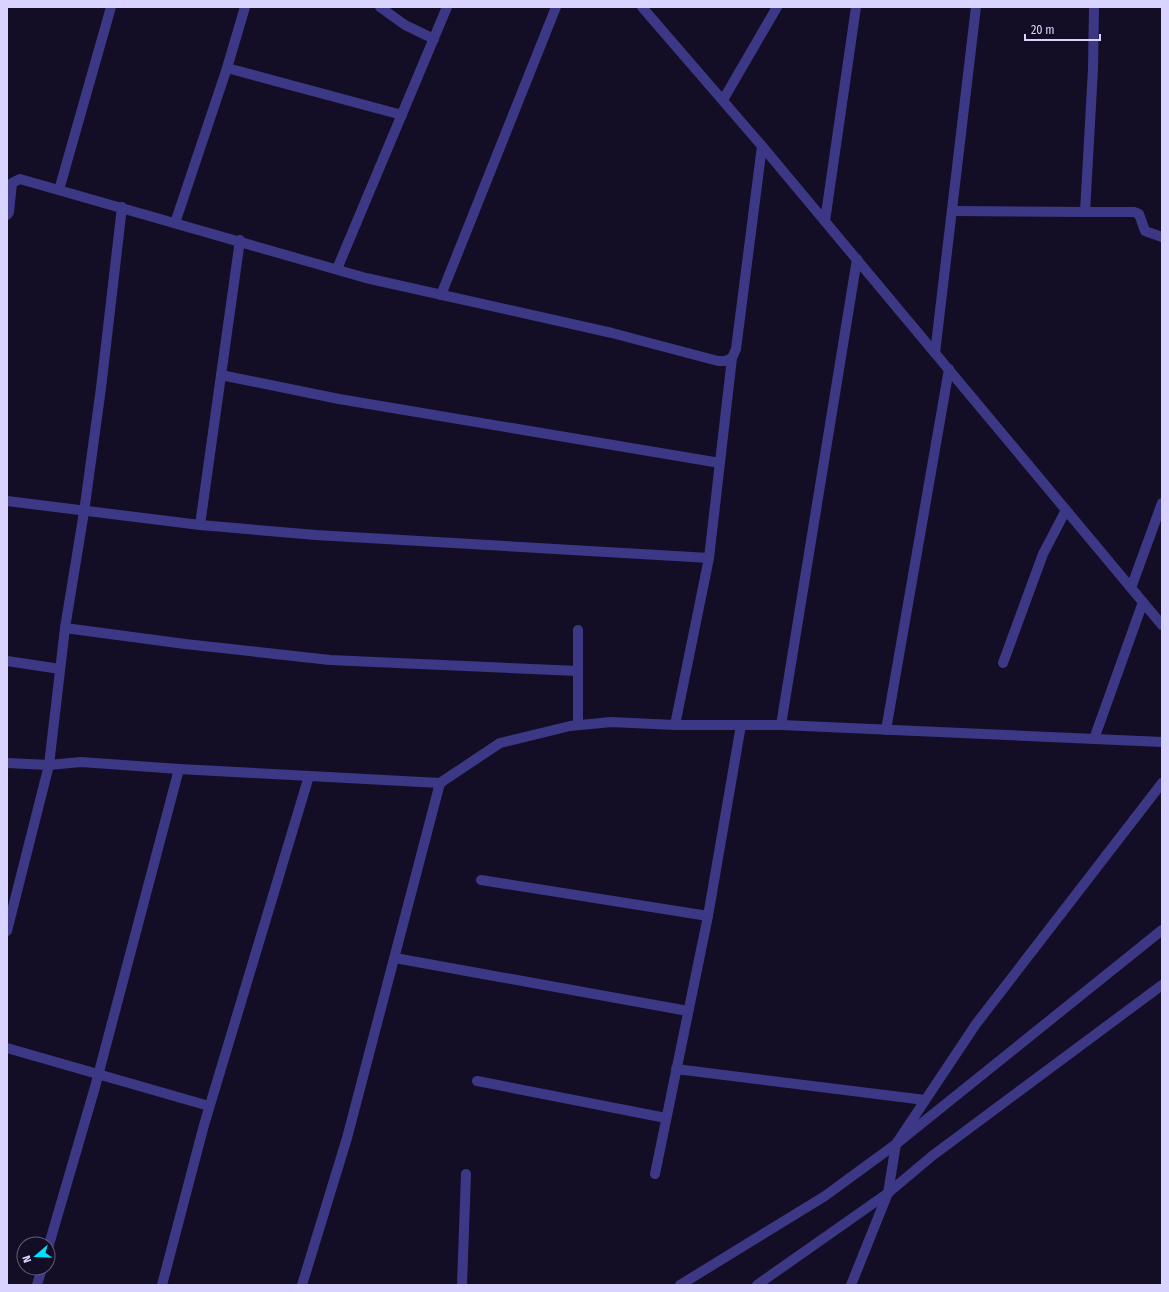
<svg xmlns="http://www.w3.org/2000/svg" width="1169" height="1292" viewBox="0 0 1169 1292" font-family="'Fira Sans Condensed',sans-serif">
<rect width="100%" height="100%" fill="#130e26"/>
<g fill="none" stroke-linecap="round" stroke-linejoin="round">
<g stroke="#3d3886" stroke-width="10">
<polyline points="380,7 405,25 434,39"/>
<polyline points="227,68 402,115"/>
<polyline points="723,100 777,7"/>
<polyline points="59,190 111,7"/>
<polyline points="953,211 1085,212 1093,69 1094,7"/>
<polyline points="1085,212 1134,212 1139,214 1145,231 1162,237"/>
<polyline points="7,215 9,212 12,183 20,179 366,278 612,333 718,361 725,361 732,358 736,349 762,146"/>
<polyline points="825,221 856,7"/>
<polyline points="175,223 227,68 245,7"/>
<polyline points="337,269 447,7"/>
<polyline points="441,295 556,7"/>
<polyline points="935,353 976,7"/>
<polyline points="221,375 339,399 720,463"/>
<polyline points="7,501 200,525 316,535 709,558 675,725"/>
<polyline points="200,525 240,240"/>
<polyline points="709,558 732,358"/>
<polyline points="1131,588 1162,503"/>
<polyline points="65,628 185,644 330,660 578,671"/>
<polyline points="7,661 60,669"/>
<polyline points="1003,663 1043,554 1066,510"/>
<polyline points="578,725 578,630"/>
<polyline points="781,725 857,259"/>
<polyline points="886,730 949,369"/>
<polyline points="1094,739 1143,602"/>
<polyline points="7,763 49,765 81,762 179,769 440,783 500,743 570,726 611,722 675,725 781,725 1162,742"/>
<polyline points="481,880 708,916"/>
<polyline points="7,931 49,765 65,628 84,512 101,388 122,207"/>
<polyline points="395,958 688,1011"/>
<polyline points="7,1048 209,1106"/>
<polyline points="676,1069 925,1100"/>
<polyline points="477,1081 666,1118"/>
<polyline points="655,1174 708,916 741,725"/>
<polyline points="48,1248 95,1087 179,769"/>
<polyline points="37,1285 42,1268"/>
<polyline points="162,1285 204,1125 309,776"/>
<polyline points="302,1285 347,1138 440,783"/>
<polyline points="462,1285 466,1174"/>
<polyline points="757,1285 888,1193 932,1156 1162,985"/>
<polyline points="851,1285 888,1193"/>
</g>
<g stroke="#3d3886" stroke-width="10">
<polyline points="642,7 762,146 1162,625"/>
<polyline points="888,1193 896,1144 976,1024 1162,783"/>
<polyline points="680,1285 825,1196 896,1144 1162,930"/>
</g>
</g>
<rect width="1169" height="1292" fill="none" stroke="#d9d3ff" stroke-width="16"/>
<g transform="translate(36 1256) rotate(251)"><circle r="19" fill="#130e26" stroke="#625d7d"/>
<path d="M0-3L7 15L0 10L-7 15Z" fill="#00dffe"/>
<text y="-6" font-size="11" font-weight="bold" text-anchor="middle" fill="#d9d3ff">N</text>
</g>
<path d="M1025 34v6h75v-6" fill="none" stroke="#d9d3ff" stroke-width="2"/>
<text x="1031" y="34" font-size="12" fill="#d9d3ff" stroke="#130e26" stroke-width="3" paint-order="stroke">20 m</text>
</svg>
